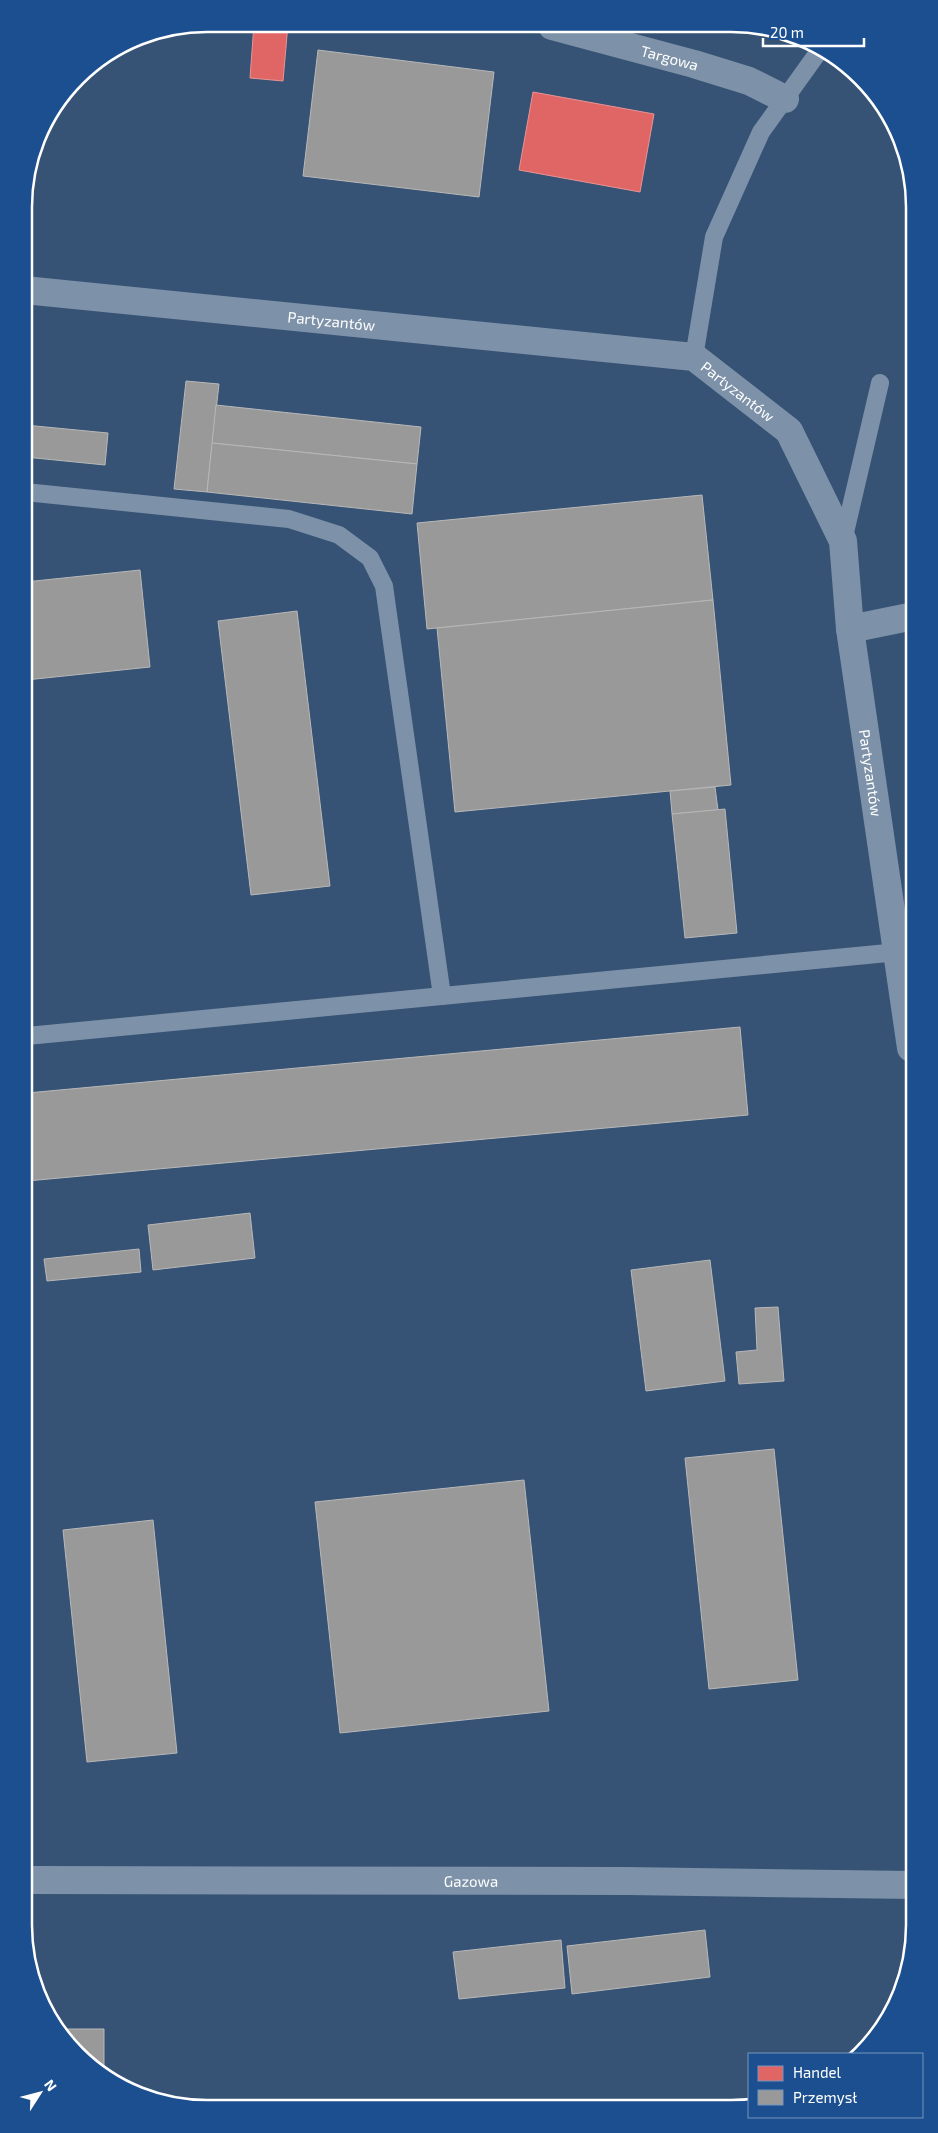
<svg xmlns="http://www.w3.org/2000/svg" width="938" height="2133" viewBox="0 0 938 2133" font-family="'Exo 2',sans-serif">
<rect width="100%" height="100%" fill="#365274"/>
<g fill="#e06666" stroke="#e99494">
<polygon points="254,24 288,24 283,81 250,78"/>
<polygon points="533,92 654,114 640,192 519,170"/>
</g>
<g fill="#999" stroke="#b8b8b8">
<polygon points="318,50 494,72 479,197 303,176"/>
<polygon points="186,381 219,384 207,492 174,489"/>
<polygon points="216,405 421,427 417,464 212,443"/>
<polygon points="25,425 108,433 105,465 25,457"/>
<polygon points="212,443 417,464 412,514 207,492"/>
<polygon points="702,495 713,600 427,629 417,523"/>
<polygon points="140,570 150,667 26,680 25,582"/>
<polygon points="713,600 731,785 455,812 437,628"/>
<polygon points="297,611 330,886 251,895 218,621"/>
<polygon points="715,787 718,810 672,814 670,791"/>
<polygon points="725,809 737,933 685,938 672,814"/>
<polygon points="740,1027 748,1115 27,1181 27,1093"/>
<polygon points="250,1213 255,1258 153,1270 148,1225"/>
<polygon points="139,1249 141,1272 47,1281 44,1259"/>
<polygon points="710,1260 725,1381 646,1391 631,1270"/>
<polygon points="778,1307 784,1381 739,1384 736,1352 757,1350 755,1308"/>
<polygon points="774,1449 798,1680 709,1689 685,1458"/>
<polygon points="524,1480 549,1711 340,1733 315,1502"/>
<polygon points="153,1520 177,1753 87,1762 63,1530"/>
<polygon points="705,1930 710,1977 572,1994 567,1946"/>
<polygon points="561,1940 565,1988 459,1999 453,1952"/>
<polygon points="56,2029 104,2029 104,2076 86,2064"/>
</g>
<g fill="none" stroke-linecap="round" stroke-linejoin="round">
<g stroke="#7d92a8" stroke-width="18">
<polyline points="694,357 714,237 761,132 817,54 822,50"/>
<polyline points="25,492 289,519 339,535 370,558 384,586 442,996"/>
<polyline points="843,541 880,383"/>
<polyline points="27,1036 898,952"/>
</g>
<g stroke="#7d92a8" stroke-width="28">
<path id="s1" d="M552,26l142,38 55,17 36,18"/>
<path id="s2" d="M24,290l670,67 95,74 54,110 7,88 61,419"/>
<polyline points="850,629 909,617"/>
<path id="s3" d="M30,1880l597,1 287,4"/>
</g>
</g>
<g text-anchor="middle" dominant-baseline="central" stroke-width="5" stroke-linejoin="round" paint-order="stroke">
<g font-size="15" fill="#fff" stroke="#1b4f8f">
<text stroke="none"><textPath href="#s1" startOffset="122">Targowa</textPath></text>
<text stroke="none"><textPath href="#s2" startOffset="309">Partyzantów</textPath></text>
<text stroke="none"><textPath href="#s2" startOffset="729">Partyzantów</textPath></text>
<text stroke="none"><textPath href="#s2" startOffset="1150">Partyzantów</textPath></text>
<text stroke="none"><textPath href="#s3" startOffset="441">Gazowa</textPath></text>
</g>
</g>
<path d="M0 0H938V2133H0ZM207 32H731A175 175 0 0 1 906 207V1925A175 175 0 0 1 731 2100H207A175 175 0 0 1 32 1925V207A175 175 0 0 1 207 32Z" fill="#1b4f8f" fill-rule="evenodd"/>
<path fill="none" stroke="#fff" stroke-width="2.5" d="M207 32H731A175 175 0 0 1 906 207V1925A175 175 0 0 1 731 2100H207A175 175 0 0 1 32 1925V207A175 175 0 0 1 207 32Z"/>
<rect x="748" y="2053" width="175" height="65" fill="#1b4f8f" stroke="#7695bc"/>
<rect x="758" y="2066" width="25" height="15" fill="#e06666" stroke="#7695bc"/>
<text x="793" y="2078" font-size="15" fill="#ffffff">Handel</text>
<rect x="758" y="2090" width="25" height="15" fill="#999999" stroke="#7695bc"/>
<text x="793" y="2103" font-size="15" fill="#ffffff">Przemysł</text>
<g transform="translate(40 2093) rotate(54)" stroke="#1b4f8f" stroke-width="4" paint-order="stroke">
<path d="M0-4L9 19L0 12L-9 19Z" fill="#ffffff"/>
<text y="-8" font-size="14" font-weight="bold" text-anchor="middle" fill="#ffffff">N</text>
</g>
<path d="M763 38v8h101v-8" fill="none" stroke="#ffffff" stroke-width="2.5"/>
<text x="770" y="38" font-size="15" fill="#ffffff" stroke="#1b4f8f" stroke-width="4" paint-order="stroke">20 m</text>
</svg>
